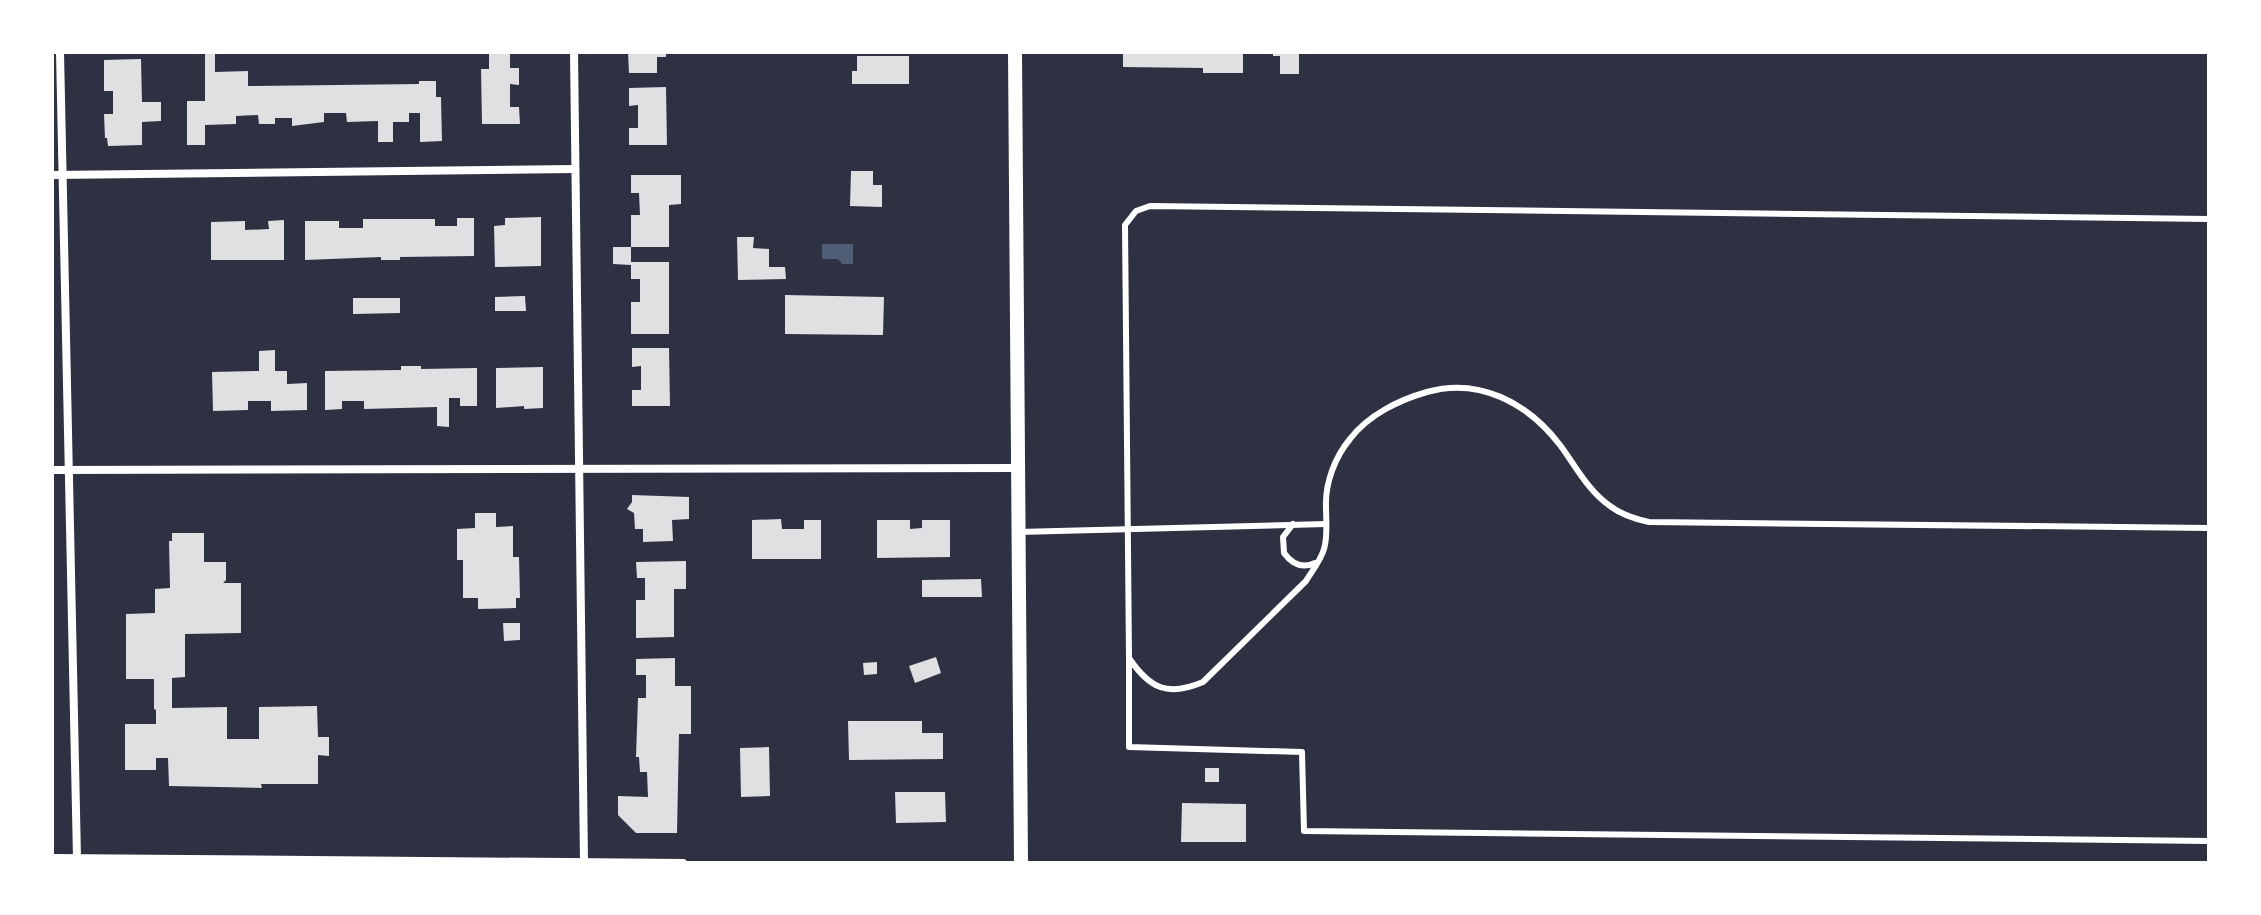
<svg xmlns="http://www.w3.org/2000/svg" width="2261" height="915" viewBox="0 0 2261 915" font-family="'Exo 2',sans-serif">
<rect width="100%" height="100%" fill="#2d3142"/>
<polygon fill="#4f5d75" points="822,244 853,244 853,264 842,264 838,259 822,259"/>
<g fill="#e0e0e3">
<polygon points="215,52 215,72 248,71 248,86 419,84 419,81 436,81 436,97 441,97 442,141 420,142 420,113 409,113 409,122 393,122 393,142 378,142 378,121 347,122 346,113 324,113 324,122 292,126 292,118 275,118 275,124 259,124 258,115 236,116 236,124 205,125 205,145 187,145 187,101 205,101 205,53"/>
<polygon points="489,52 510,52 510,68 519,68 519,85 510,84 510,107 519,107 520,124 482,124 481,69 489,69"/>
<polygon points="628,52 666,52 666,57 657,57 657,73 629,73"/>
<polygon points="1123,52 1243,54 1243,73 1203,73 1203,68 1123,67"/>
<polygon points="1273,52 1299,52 1299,74 1280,74 1280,56 1273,56"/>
<polygon points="857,56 909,56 909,84 852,84 852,71 857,71"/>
<polygon points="141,59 142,102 161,102 161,121 142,122 142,145 108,146 107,138 105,138 104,114 113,114 113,91 104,91 104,60"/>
<polygon points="666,87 667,145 629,145 629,128 638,128 638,105 629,106 629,88"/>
<polygon points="851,171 873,171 873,185 882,185 882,207 850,206"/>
<polygon points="631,175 681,175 681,204 669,205 669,247 631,247 631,215 640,215 639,193 631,193"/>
<polygon points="541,217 541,266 495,267 494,226 505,225 505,218"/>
<polygon points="457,218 474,218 474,256 400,257 400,260 381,260 381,257 305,260 305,221 339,221 339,228 363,228 363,219 435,219 435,226 457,226"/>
<polygon points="284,220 284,260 211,260 211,222 245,221 245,230 269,229 268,221"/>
<polygon points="737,237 754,237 753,248 769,249 769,267 785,267 786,279 738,280"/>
<polygon points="613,247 631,247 631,262 669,262 669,334 631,334 631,302 640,302 640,279 631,279 631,265 613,264"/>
<polygon points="785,295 884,297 883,335 785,334"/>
<polygon points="525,296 526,311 495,311 495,297"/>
<polygon points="353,298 400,298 400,313 353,314"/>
<polygon points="632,348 669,348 670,406 632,406 632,390 641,390 641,366 632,367"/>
<polygon points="275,350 275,371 287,371 287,384 307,383 307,410 271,411 271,401 248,401 248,410 213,411 212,372 259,371 259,351"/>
<polygon points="401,366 421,366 421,369 477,368 477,406 460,406 460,398 449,398 449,427 437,426 437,407 364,409 364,401 342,401 342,409 325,410 325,371 401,370"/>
<polygon points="543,367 543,408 524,409 524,406 496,408 496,368"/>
<polygon points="632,495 689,497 689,519 672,520 673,541 643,542 643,529 635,529 634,513 627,509 632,502"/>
<polygon points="475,513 496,513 496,527 513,526 513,557 519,557 520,598 516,598 516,608 478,609 478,598 463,598 463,560 457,560 457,529 475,528"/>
<polygon points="781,519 782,529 804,529 804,520 821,520 821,559 752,559 752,520"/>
<polygon points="877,520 910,520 910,529 922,528 922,520 950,520 950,557 877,558"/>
<polygon points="172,533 204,533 204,562 226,562 226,580 223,583 241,583 241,633 185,634 185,677 172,678 172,708 227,707 227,739 259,739 259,707 317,706 318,737 329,737 329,756 318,755 318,784 261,784 262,788 169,786 168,758 156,758 156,770 125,770 125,724 156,724 156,710 154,709 154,679 126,679 126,614 155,613 155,589 170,588 169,541 172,541"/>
<polygon points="686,561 686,589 674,589 674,637 636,638 636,600 645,600 645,578 637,578 636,562"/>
<polygon points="981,579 982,597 922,597 922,580"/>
<polygon points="503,623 520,623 520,640 504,641"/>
<polygon points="936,657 941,673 915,683 909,666"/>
<polygon points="675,658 675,686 691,686 691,734 679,734 677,833 636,833 618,815 618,796 648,797 647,772 640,772 639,757 636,757 638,698 646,698 646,675 636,675 636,659"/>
<polygon points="877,662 877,674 864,675 863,663"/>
<polygon points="848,721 922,721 922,733 943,733 943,759 849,760"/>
<polygon points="769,747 770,796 741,797 740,748"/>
<rect x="1205" y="768" width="14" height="14"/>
<polygon points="895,792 945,792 946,822 896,823"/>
<polygon points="1182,803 1246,804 1246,842 1181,842"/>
</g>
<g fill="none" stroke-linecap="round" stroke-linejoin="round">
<g stroke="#fff" stroke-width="6">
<path d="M2209,219l-1059,-13 -14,5 -11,14 4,433c21,31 39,39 74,24l103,-101c6,-10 15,-21 18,-32 4,-13 2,-29 2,-42 -1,-24 9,-50 24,-68 18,-24 49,-39 77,-47 52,-15 101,11 133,53 15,20 28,46 50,61 12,9 25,13 39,16l560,6"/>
<path d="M1293,524l-10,13 1,16c8,11 18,16 31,10"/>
<polyline points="1018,532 1326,524"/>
<polyline points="1129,659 1129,747 1302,752 1304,831 2209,841"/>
</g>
<g stroke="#fff" stroke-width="8">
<polyline points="60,52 77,858"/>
<polyline points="574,52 584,862"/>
<polyline points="52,175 575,169"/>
<polyline points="52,470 1018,468"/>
<polyline points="52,858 683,863"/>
</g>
<polyline stroke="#fff" stroke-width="14" points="1015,52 1021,863"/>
</g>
<rect width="2261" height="915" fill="none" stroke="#ffffff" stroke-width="108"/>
</svg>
